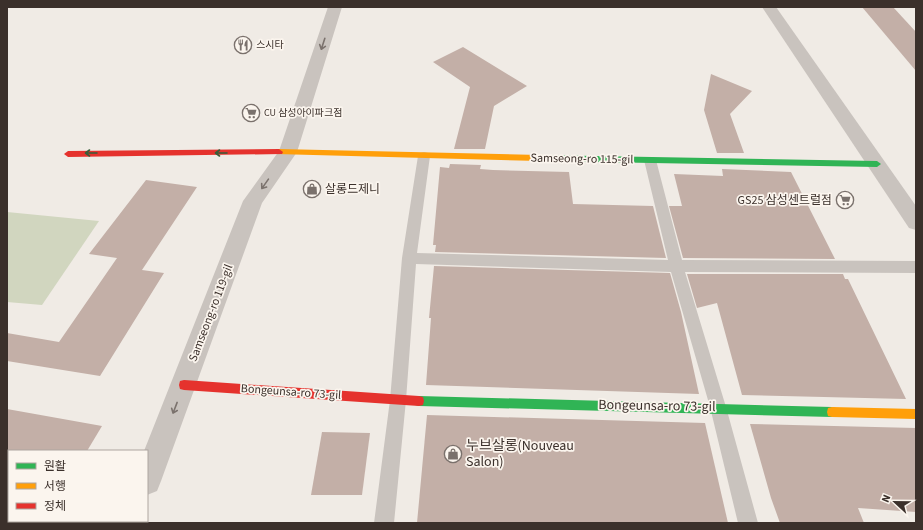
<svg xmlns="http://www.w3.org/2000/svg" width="923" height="530" viewBox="0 0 923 530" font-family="'Source Sans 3','Noto Sans KR',sans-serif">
<rect width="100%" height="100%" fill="#f0ebe5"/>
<polygon fill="#d1d6bf" points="7,212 99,221 42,305 7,302"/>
<g fill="#c3afa7">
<polygon points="862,7 893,7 916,32 916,71"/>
<polygon points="463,47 527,86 494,106 485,149 454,149 470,87 433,62"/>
<polygon points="711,74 752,91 730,114 744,153 717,153 704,110"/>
<polygon points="450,164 481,165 480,169 493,170 569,172 573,204 653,206 666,258 435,252 436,245 433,245 440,167 449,168"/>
<polygon points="722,169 791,172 835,259 683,258 669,206 682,206 674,174 723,176"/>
<polygon points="146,180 197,187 142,270 164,273 100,376 7,361 7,333 59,342 117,258 89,254"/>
<polygon points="434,266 670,273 681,312 699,394 426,385 431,318 429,318"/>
<polygon points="687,274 843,274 845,279 848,279 906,399 742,395 717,303 697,308"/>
<polygon points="7,409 102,426 87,451 7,451"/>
<polygon points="427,415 705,423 728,523 417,523"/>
<polygon points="750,424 916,428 916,512 858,508 864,523 780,523 771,498"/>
<polygon points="322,432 370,433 362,495 311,495"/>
</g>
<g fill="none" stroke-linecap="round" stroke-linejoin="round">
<polygon fill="#c9c3be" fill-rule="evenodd" points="424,152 428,153 430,156 417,253 668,260 644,160 646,157 654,157 656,160 682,260 916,261 916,273 685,272 726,407 758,523 738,523 710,407 671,272 416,264 406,400 394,523 374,523 390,400 402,258 418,156 420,153"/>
<g fill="#c9c3be" fill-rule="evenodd">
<polygon points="328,7 342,7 297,152 262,203 161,481 157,491 147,495 147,451 144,451 243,201 279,151"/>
<polygon points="762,7 776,7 916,206 916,230 909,228"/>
<polygon points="117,521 147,521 146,523 116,523"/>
</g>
<g fill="#30b455" fill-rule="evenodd">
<polygon points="540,155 877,161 881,164 877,167 540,161 536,158"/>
<polygon points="419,396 832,407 836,408 837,412 836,416 832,417 419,406 415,405 414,401 415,397"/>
</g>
<g fill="#ff9f0a" fill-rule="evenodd">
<polygon points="279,149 540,155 544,158 540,161 276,154 275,152"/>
<polygon points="832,407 916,409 916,419 832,417 828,416 827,412 828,408"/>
</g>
<g fill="#e5322d" fill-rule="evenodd">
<polygon points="279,149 283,152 282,154 68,157 64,154 68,151"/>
<polygon points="184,380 419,396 423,397 424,401 423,405 419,406 184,390 180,389 179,385 180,381"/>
</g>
</g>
<defs><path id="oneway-shaft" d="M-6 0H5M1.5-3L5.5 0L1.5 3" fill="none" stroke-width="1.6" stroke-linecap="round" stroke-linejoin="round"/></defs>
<g stroke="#7b726d">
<use href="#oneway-shaft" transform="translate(323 44) rotate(108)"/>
<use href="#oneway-shaft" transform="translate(265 184) rotate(125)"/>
<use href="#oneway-shaft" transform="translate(175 408) rotate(111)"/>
</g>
<g stroke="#375e3a">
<use href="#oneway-shaft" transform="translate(91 153) rotate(180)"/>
<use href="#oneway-shaft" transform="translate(221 153) rotate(180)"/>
</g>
<defs>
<symbol id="restaurant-ring" viewBox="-11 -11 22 22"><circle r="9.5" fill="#fbf5ee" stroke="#7a716c" stroke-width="1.5"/><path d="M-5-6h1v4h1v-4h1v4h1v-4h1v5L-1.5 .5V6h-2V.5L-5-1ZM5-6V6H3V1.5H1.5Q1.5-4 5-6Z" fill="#7a716c"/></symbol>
<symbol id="supermarket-ring" viewBox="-11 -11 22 22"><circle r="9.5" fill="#fbf5ee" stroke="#7a716c" stroke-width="1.5"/><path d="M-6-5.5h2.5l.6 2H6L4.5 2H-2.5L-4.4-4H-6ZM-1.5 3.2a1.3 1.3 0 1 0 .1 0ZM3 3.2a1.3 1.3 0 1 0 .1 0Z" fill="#7a716c"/></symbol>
<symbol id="shop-ring" viewBox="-11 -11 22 22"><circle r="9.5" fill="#fbf5ee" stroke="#7a716c" stroke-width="1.5"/><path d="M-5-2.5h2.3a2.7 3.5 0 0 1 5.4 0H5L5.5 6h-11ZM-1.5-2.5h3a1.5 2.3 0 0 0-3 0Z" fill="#7a716c"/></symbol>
</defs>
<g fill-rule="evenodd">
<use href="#restaurant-ring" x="233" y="35" width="20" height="20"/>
<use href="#supermarket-ring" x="241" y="103" width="20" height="20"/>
<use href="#shop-ring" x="302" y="179" width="20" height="20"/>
<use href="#supermarket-ring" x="835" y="190" width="20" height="20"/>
<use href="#shop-ring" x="443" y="444" width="20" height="20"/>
</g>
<g text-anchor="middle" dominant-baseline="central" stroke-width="3.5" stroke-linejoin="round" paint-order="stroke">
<g font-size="10" fill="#3b302b" stroke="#fbf5ee" text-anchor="start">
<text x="256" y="45">스시타</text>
<text x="264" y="113">CU 삼성아이파크점</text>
</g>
<g font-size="12" fill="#3b302b" stroke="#fbf5ee">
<text transform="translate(582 159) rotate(1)">Samseong-ro 115-gil</text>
<text transform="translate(211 313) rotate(-69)">Samseong-ro 119-gil</text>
<text transform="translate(291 392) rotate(4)">Bongeunsa-ro 73-gil</text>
</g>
<g font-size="12" fill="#3b302b" stroke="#fbf5ee" text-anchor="start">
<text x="325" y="189">살롱드제니</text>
<text x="832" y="200" text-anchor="end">GS25 삼성센트럴점</text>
</g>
<g font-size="14" fill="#3b302b" stroke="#fbf5ee">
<text transform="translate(657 406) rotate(1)">Bongeunsa-ro 73-gil</text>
</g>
<g font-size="14" fill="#3b302b" stroke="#fbf5ee" text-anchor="start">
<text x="466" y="446">누브살롱(Nouveau<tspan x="466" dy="16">Salon)</tspan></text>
</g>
</g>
<rect width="923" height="530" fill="none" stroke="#3b302b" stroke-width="16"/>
<rect x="8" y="450" width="140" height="72" fill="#fbf5ee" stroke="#aea6a0"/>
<rect x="16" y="463" width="20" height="6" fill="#30b455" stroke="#aea6a0"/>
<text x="44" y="470" font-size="12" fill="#3b302b">원활</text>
<rect x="16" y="483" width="20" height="6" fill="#ff9f0a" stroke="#aea6a0"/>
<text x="44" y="490" font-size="12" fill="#3b302b">서행</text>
<rect x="16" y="503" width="20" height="6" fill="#e5322d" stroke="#aea6a0"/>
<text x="44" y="510" font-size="12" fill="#3b302b">정체</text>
<g transform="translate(895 502) rotate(292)" stroke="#fbf5ee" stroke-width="3" paint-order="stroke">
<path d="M0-3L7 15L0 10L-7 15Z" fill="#3b302b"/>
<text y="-6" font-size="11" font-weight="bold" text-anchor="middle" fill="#3b302b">N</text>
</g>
</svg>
